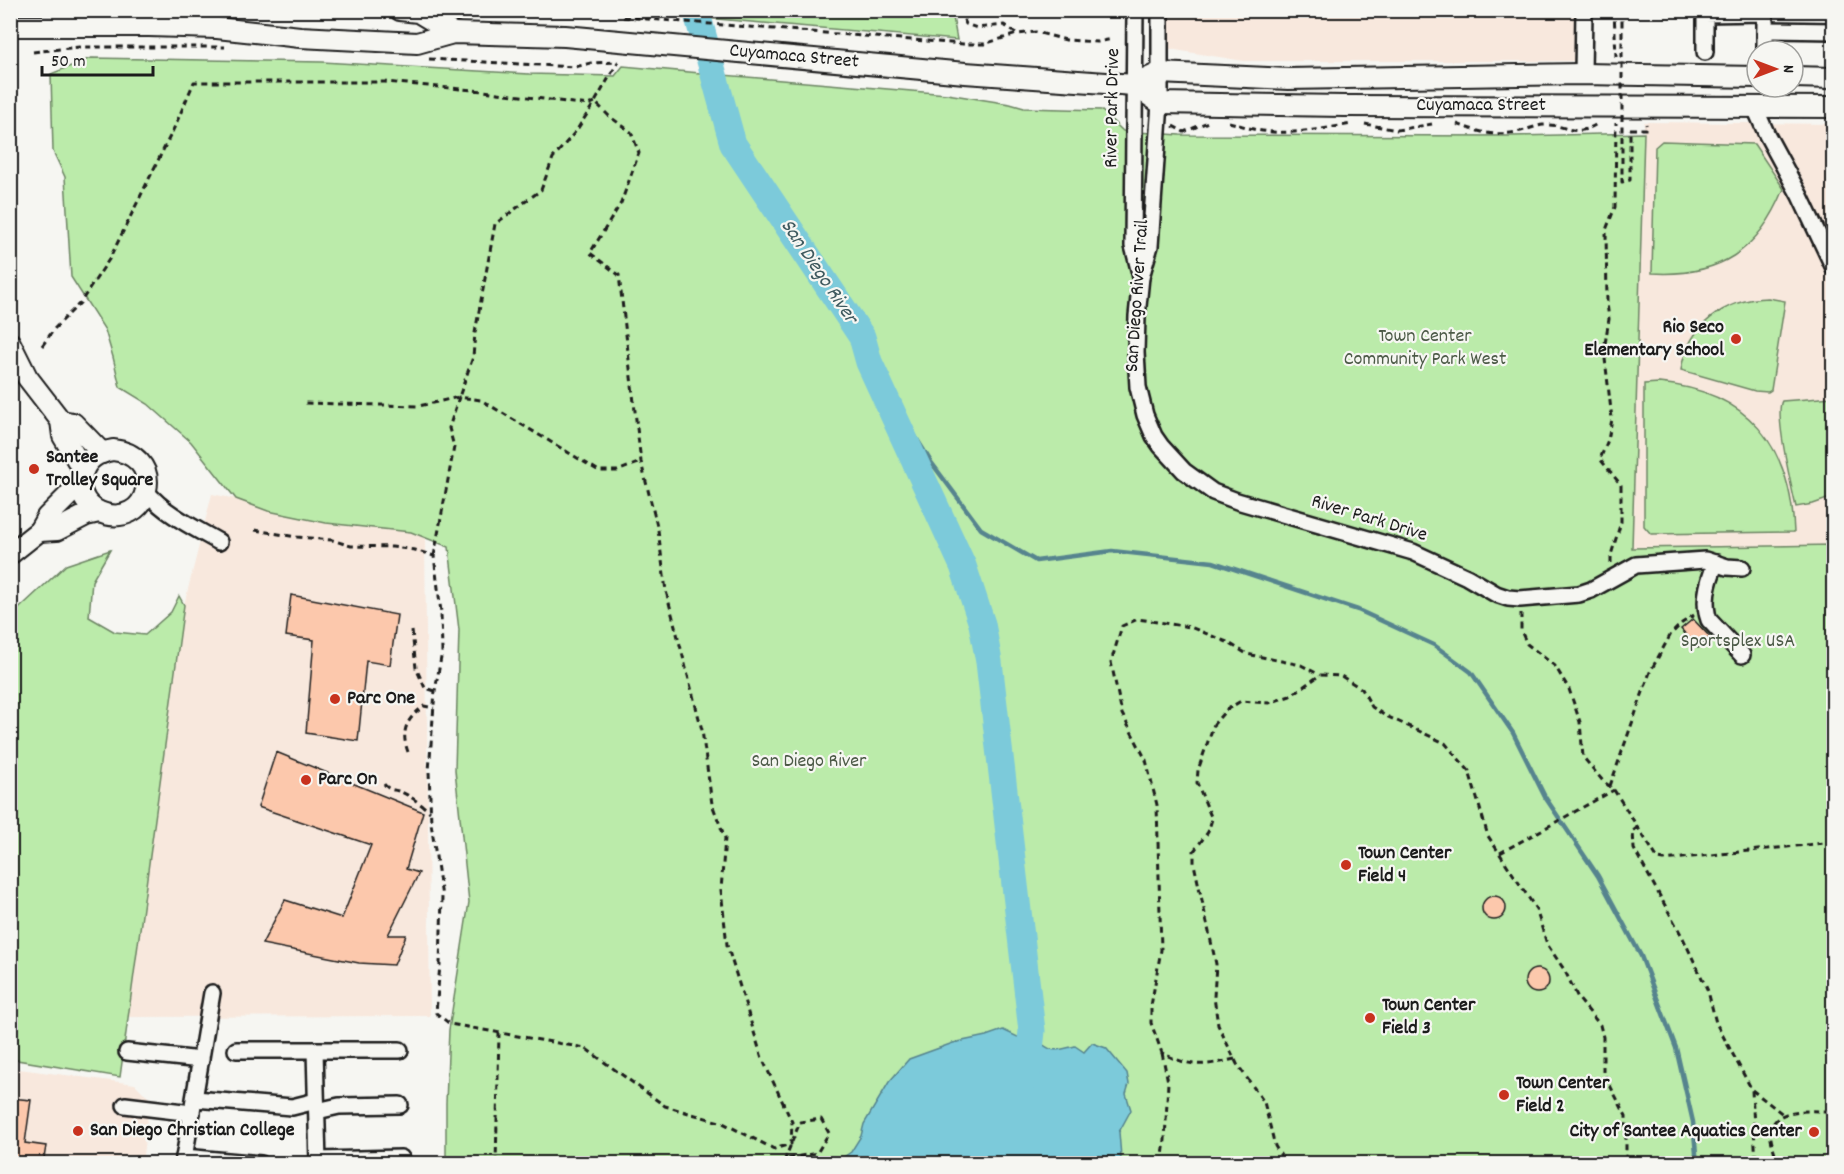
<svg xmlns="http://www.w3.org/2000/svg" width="1844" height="1174" viewBox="0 0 1844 1174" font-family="Dekko,sans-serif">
<rect width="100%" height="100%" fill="#f6f6f2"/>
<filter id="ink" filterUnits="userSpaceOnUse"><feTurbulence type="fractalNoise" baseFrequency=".0167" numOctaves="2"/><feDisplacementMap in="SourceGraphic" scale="12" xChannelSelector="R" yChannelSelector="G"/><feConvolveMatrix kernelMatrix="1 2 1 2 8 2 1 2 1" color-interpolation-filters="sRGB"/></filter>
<g filter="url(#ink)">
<g fill="#f8e8dd">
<polygon points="1169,11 1575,11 1577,61 1244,61 1169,49"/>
<polygon points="1644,122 1833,124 1833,545 1632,548"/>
<polygon points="212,494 236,499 268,511 326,523 411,532 425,538 430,1016 128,1017 184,605"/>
<polygon points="11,1068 135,1084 150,1099 142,1163 11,1164"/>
</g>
<g fill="#bbebaa" stroke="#6c8463" stroke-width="1.5">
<polygon points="704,11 952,11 957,40 706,18"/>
<polygon points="91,58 322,62 529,74 615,76 623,66 711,74 712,76 723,77 723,75 947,94 1010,104 1024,108 1101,110 1123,131 1180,135 1512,136 1644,133 1632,548 1833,545 1833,1163 446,1163 446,1103 449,1030 469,902 455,770 459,630 449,547 411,532 326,523 268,511 236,499 191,442 148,404 120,387 113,357 105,330 71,277 65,177 53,151 51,74"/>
<path d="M1662,141l92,3 30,45c-25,62 -65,88 -132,84l3,-126z"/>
<path d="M1768,298l17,3 -14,89 -3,2 -13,-1 -74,-21c7,-44 43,-71 87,-72z"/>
<path d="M1659,383c88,8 132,62 135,149l-143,2 -7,-8v-142z"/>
<path d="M1833,397v100l-20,7 -17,3c-4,-18 -22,-93 -14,-106z"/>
<polygon points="110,550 92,581 89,617 115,632 145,635 171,612 179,596 184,605 120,1077 11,1059 11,616 66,565"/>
</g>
<path fill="#7ccada" stroke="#56848e" stroke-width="1.5" d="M1003,1030l23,11h13c13,13 19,9 36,5l9,6 8,-9 14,5 21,25 2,11 -3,10 5,16 -12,22 2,25 -2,6h-284l16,-11 10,-16 3,-12 25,-42 20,-23 44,-16 33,-7z"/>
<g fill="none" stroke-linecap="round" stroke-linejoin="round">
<polyline stroke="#56848e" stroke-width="4.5" points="869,362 931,462 981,529 1036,561 1112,551 1213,562 1358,610 1434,645 1471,672 1513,733 1545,797 1598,876 1641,956 1676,1048 1693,1122 1697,1164"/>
<polyline stroke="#7ccada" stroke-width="27" points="696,10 733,144 862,337 869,362 963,566 982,624 989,662 1032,1031 1027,1077"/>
</g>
<g fill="#fcc8ac" stroke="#1c1c1c" stroke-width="1.5">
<polygon points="291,595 397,615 390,665 366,661 358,741 306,733 314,640 286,636"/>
<polygon points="1693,619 1710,637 1698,648 1681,629"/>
<polygon points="276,752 423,812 406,869 419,873 388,935 406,935 394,965 359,963 262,944 285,900 342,918 371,845 258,807"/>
<circle cx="1494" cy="908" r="12"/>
<circle cx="1537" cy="981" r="12"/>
<polygon points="10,1098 31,1100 25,1143 46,1146 43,1164 10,1164"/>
</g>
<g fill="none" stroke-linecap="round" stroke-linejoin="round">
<defs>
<g id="minor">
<polyline points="1135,10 1133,246 1141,277"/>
<polyline points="1160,10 1160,103 1150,246 1141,277 1137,316 1136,352 1138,387 1145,415 1154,436 1161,446 1184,471 1213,492 1237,501 1413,552 1467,577 1496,594 1508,598 1520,599 1579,594 1591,590 1636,565 1705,560 1727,567 1742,568"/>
<polyline points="1765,30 1834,31"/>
<polyline points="1705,52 1705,14 1765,13 1765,51"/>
<polyline points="1583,74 1584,10"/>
<polyline points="1755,108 1767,135 1800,196 1834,268"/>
<path d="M146,491c19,23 47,36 73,51"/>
<path d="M1716,563c-8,18 -14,38 -7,57l33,35"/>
<polyline points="236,1050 400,1050"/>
<polyline points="315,1050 318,1164"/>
<polyline points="127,1052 201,1060"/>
<polyline points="195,1099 292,1107 316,1101"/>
<polyline points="125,1105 192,1113"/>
<polyline points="317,1111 339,1106 400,1105"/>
<polyline points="184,1157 261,1164"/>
<polyline points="318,1160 401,1158"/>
<polyline points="183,1164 212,993"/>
</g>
<g id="major">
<polyline points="400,10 418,12 453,33"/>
<polyline points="10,26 149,26 217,28 300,37 417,43 453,33 565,36 965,73 1134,85 1160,103 1344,106 1834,107"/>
<polyline points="1793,77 1834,78"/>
<polyline points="1134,85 1159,73 1288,79 1583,74 1757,77"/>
<polyline points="10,343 27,377 61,421 63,436 83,470"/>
<polyline points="61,421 73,423 102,453"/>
<path d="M113,450c21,2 38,17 33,40 -9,43 -76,27 -64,-16 5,-16 15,-21 31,-24z"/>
<polyline points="39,531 57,530 86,515 99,512"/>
<polyline points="10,554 39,531 47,517 80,484"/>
</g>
</defs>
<use href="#minor" stroke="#1c1c1c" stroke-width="20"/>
<use href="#major" stroke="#1c1c1c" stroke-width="24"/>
<g stroke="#1c1c1c" stroke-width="3" stroke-dasharray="6 4.5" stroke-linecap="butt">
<polyline points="959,10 966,24 977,28 1004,25 1017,34 1036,32 1066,40 1098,42 1112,39"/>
<polyline points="1614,10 1616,57"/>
<polyline points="623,17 963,44 984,44 1017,34"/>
<polyline points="33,52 79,47 225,47"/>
<polyline points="429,59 575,67 591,63 618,62"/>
<path d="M1229,122c9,2 18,6 28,8 31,6 64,-1 95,-6"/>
<polyline points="1365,124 1397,130 1432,124"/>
<path d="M1457,124c24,9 37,13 64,7 7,-2 15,-5 22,-6 23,-2 29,14 54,-1"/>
<polyline points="1173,126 1184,132 1208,122"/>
<polyline points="1630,129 1647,129 1646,124"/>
<polyline points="42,346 55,328 80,303 110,258 175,126 194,82 385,82 483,91 588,105 595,102 576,131 553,158 541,190 495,224 475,333 473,357 459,397 419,406 303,403"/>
<polyline points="255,530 297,537 332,540 351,546 392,547 415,550 434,556 441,612 442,652 435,691 429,771 431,823 442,897 440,964 436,1013 450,1024 585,1048 665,1106 723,1123 774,1149 791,1144 792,1122 762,1058 727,945 721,890 725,838 712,804 702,730 666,591 658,530 641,462 619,275 590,253 621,203 639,153 631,132 609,116 595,102 618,62"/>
<polyline points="434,556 454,447 449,428 459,397 481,400 599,471 617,471 641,462"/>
<polyline points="1611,563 1611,555 1621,522 1621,485 1600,459 1608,440 1612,419 1604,350 1609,319 1607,303 1606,230 1615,207 1616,123"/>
<polyline points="1521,613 1521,631 1527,644 1555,666 1569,689 1580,722 1583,757 1603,781 1614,790 1658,859 1664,860 1834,842"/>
<polyline points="412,631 416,668 425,688 435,691"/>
<path d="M408,752c-8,-22 -1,-33 16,-46l10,2"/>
<path d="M384,784c5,7 10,5 17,8 10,4 21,13 29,20"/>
<polyline points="1610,786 1650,672 1671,634 1682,623 1694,615"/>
<polyline points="1638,827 1633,831 1634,849 1683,938 1708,991 1716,1023 1752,1090 1756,1164"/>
<polyline points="1500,853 1614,790"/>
<polyline points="1162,1053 1168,1082 1165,1140 1162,1164"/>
<path d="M1235,1059c-32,7 -43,9 -73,-6l-11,-30v-17l10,-56 -4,-145 -11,-45 -24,-46 -11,-52 11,-36 16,-7 52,8 37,15 20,12 54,11 19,10"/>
<polyline points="1752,1090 1784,1115"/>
<polyline points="496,1164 499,1033"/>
<polyline points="780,1164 785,1159 817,1153 829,1133 821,1119 800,1122 785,1159"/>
<polyline points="1291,1164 1284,1161 1275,1146 1264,1102 1237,1064 1218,1025 1214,997 1216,964 1194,864 1194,851 1208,832 1212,819 1197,783 1198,770 1214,724 1226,710 1241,701 1269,703 1290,696 1320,675 1341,676 1362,689 1372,707 1384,715 1445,743 1469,771 1488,836 1536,909 1547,944 1565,971 1578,998 1600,1025 1603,1037 1603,1072 1626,1116 1626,1164"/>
<path d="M1776,1164c1,-12 -7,-22 -5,-33 3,-26 45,-19 63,-20"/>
</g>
<use href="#minor" stroke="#f6f6f2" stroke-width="15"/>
<use href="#major" stroke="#f6f6f2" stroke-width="20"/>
<polyline stroke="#1c1c1c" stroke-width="3" stroke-dasharray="6 4.5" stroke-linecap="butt" points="1622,10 1622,182 1630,180 1630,129"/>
</g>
</g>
<g fill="#c8321e" stroke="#f6f6f2" stroke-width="2">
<circle cx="1736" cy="339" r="6"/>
<circle cx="34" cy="469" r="6"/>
<circle cx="335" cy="699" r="6"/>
<circle cx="306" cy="780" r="6"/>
<circle cx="1346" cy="865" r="6"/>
<circle cx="1370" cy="1018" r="6"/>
<circle cx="1504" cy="1095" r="6"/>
<circle cx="78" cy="1131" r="6"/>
<circle cx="1814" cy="1132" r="6"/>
</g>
<g text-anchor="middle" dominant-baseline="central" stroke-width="4.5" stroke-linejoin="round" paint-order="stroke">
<g font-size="20" fill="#1c1c1c" stroke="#f6f6f2">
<text transform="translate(794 57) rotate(5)">Cuyamaca Street</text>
<text x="1481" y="106">Cuyamaca Street</text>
<text transform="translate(1113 108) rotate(-89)">River Park Drive</text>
<text transform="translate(1138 296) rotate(-86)">San Diego River Trail</text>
<text transform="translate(1369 519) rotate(17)">River Park Drive</text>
</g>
<g font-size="20" font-weight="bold" fill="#1c1c1c" stroke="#f6f6f2" text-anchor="start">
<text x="1724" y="328" text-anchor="end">Rio Seco<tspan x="1724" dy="23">Elementary School</tspan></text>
<text x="46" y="458">Santee<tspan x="46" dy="23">Trolley Square</tspan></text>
<text x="347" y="699">Parc One</text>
<text x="318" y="780">Parc On</text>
<text x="1358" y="854">Town Center<tspan x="1358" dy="23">Field 4</tspan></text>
<text x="1382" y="1006">Town Center<tspan x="1382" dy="23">Field 3</tspan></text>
<text x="1516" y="1084">Town Center<tspan x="1516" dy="23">Field 2</tspan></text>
<text x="90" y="1131">San Diego Christian College</text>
<text x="1802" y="1132" text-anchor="end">City of Santee Aquatics Center</text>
</g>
<g font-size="20" fill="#4c5a47" stroke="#f6f6f2">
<text x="1425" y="337">Town Center<tspan x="1425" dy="23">Community Park West</tspan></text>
<text x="1738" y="642">Sportsplex USA</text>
<text x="809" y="762">San Diego River</text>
</g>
<g font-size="21" font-style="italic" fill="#3e595e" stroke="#f6f6f2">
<text transform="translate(818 272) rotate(56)">San Diego River</text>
</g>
</g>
<rect width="1844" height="1174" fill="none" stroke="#f6f6f2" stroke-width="36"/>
<rect x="18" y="18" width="1808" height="1138" fill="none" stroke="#1c1c1c" stroke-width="2" filter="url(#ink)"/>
<g transform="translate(1775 69) rotate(90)"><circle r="28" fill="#f6f6f2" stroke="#9f9f9c" stroke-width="1.5"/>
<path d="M0-4.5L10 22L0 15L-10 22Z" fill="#c8321e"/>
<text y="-9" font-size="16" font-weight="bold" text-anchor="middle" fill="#1c1c1c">N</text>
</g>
<path d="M42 66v9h111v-9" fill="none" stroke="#1c1c1c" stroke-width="3"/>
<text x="51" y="66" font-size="18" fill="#1c1c1c" stroke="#f6f6f2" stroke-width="4.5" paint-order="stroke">50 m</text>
</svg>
